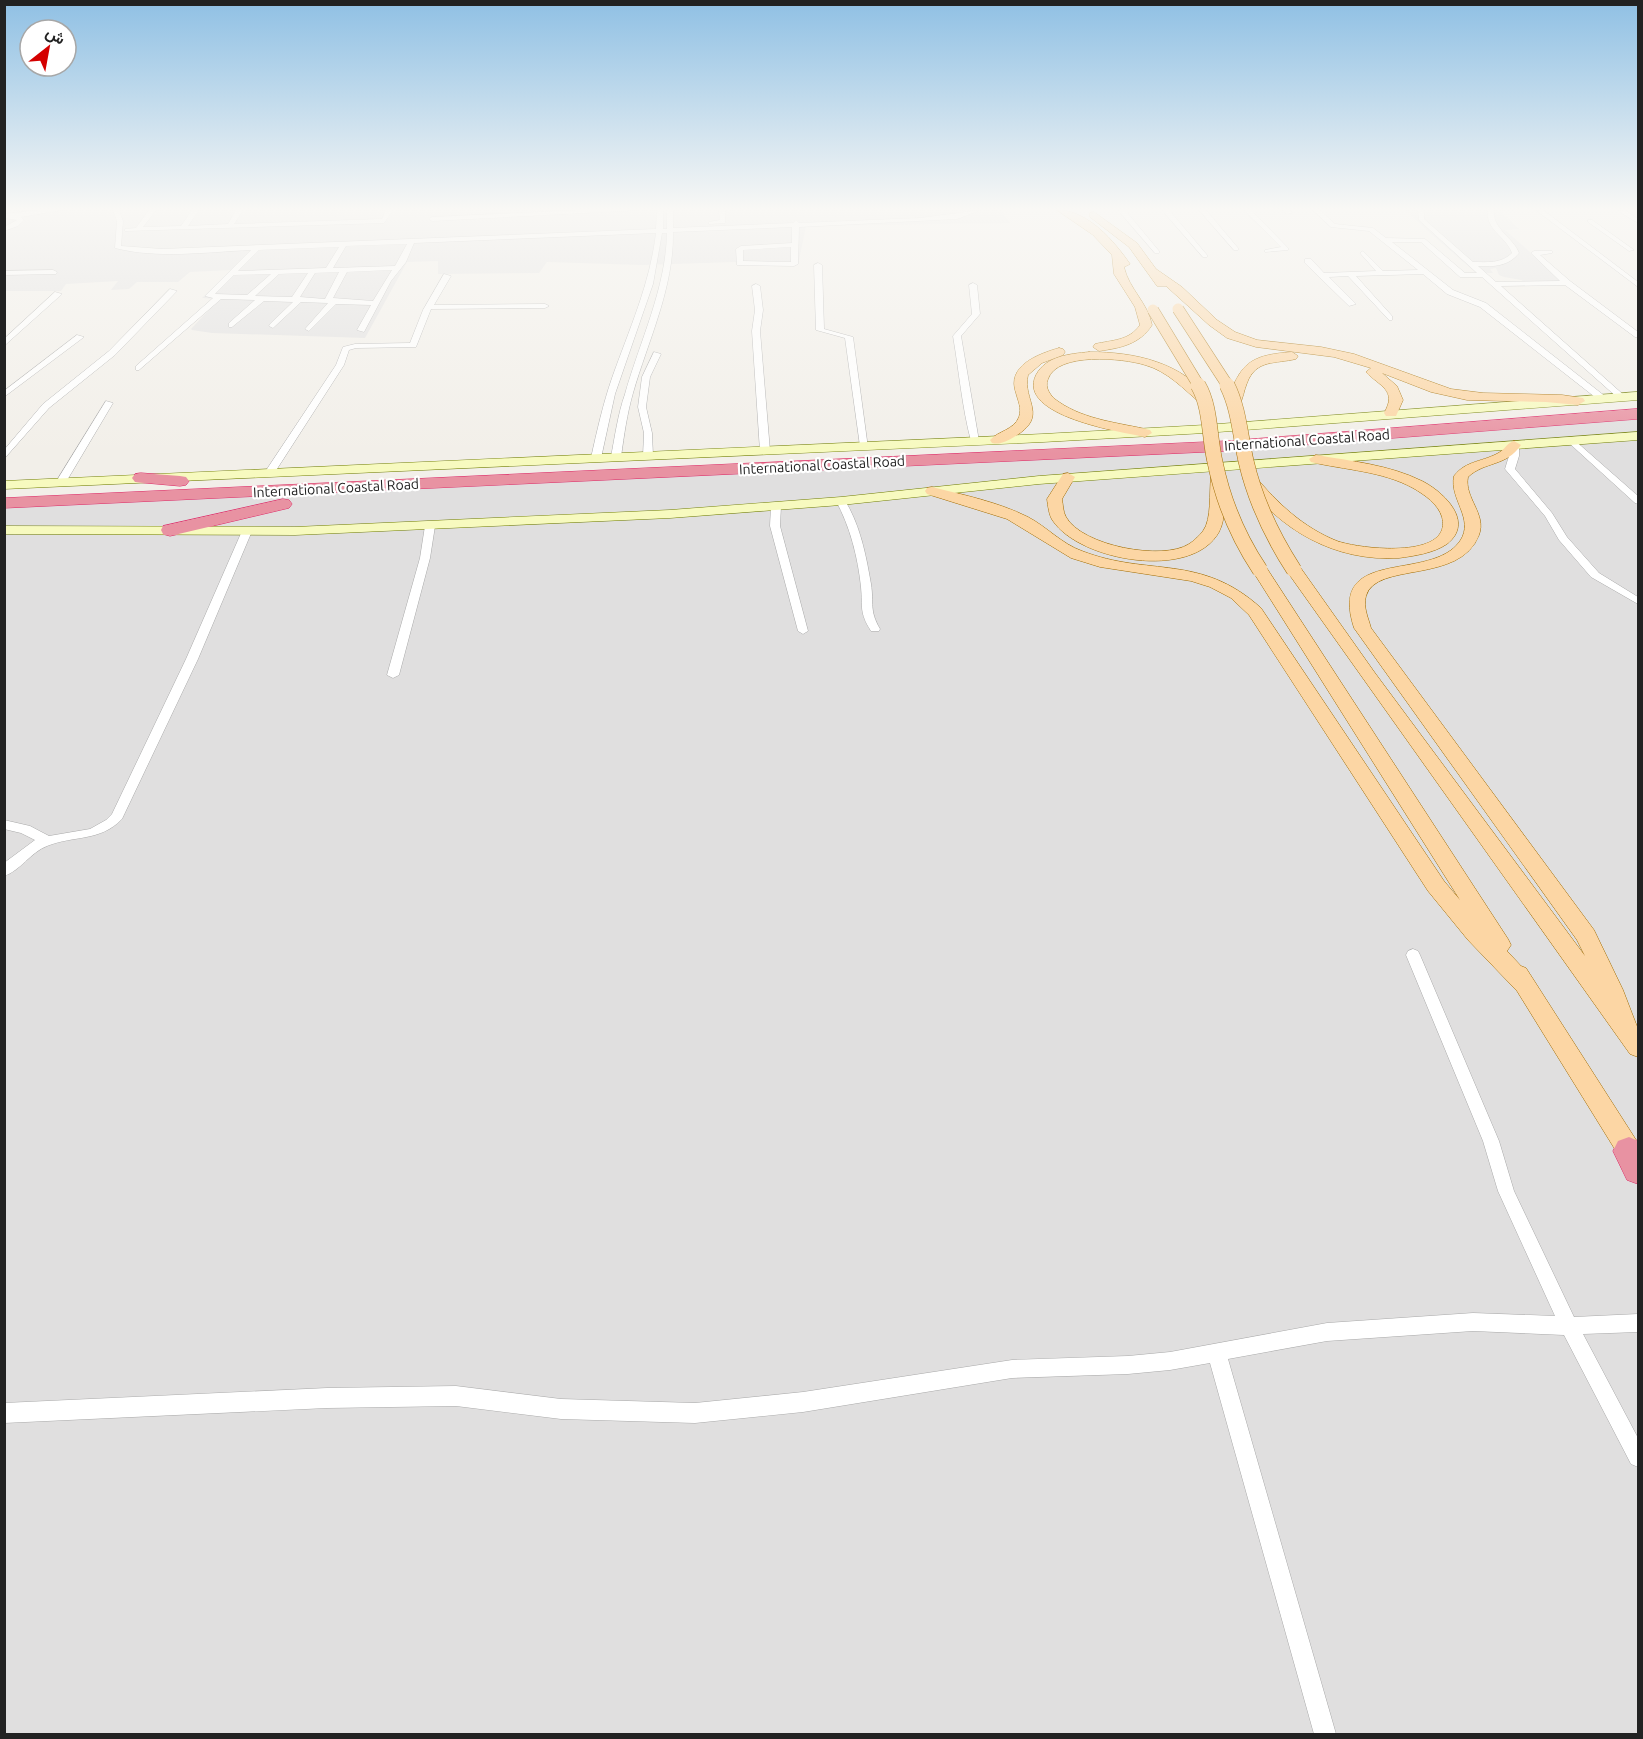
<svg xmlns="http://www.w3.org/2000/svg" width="1643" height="1739" viewBox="0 0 1643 1739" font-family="Ubuntu,Vazirmatn,sans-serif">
<rect width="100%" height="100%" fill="#f2efe9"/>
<g fill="#e0dfdf">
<polygon points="4,210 1001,210 1010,223 806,226 798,265 744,265 735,262 642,265 547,262 539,273 438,274 438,261 407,262 365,338 212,333 192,330 191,329 219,299 202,298 231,270 190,272 178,282 137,282 129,289 111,290 118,281 66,284 61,291 5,291"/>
<polygon points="1404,210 1521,210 1500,211 1519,229 1505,230 1565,283 1526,283 1521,280 1504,277 1499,275 1496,268 1490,269 1493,273 1476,273"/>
<polygon points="1638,417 1638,1734 5,1734 4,505 1352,438"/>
</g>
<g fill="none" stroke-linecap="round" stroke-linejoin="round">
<defs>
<g id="street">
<polygon points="41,210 62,210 21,217 24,220 18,226 4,231 4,227 17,220 4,218 4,214"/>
<path d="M113,210h6l4,11 -2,25 41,3 494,-20 1,-19h6v19h4v-19h6v18l120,-5 3,-3 3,3 121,-5 61,-8 -24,9 -158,8 -1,37 -4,2 -57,-1 -1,-16 5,-3 51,-3v-16l-119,5c1,56 -25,109 -40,161 -6,21 -9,42 -12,64l-5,3 -5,-3c4,-21 7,-43 14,-63 15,-53 41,-106 42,-161h-5l-9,51 -38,110 -14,64 -5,3 -5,-3c6,-27 12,-54 21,-80 17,-48 38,-94 44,-145l-242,10 -8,19 -15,19 -27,51 -7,-2 14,-25 -35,-1 -27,27 -4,-2 23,-26 -27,-1 -28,26 -4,-2 1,-2 23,-22 -29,-1 -32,26h-3v-4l26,-23 -34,-1 -82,71h-3v-4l77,-68 -8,-2 46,-46c-44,2 -94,9 -136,-2l2,-27zM407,244l-12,22 -62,2 13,-22zM339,247l-13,21 -88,3 21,-21zM791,247v15l-48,-1v-11zM392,270l-19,31 -40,-3 14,-26zM339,272l-14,27 -25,-2 15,-24zM308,273l-16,24 -37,-1 24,-22zM271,274l-24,21 -32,-1 19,-19z"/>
<polygon points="149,210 156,210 143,227 181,226 192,210 199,210 188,226 228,224 236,210 243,210 234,224 382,219 386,210 393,210 384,223 125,231 125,229 136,228"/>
<polygon points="583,210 640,210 432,221 429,219 432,217"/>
<polygon points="719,210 725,210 725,223 709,224 709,222 720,220"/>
<polygon points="1118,210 1125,210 1159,251 1159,253 1155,253"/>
<polygon points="1162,210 1169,210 1207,255 1207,257 1203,257"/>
<polygon points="1199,210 1206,210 1238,248 1238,250 1234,250"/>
<polygon points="1244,210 1251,210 1288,248 1288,250 1265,252 1265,250 1281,247"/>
<polygon points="1283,210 1290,210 1292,213 1287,214"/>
<path d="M1313,210h7l15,14 38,4 13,10 39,1 40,34h12l-58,-53 -1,-10h6v9l49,43c14,0 28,2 39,-9 -6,-17 -27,-23 -24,-43h6c-2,19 19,27 25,43 -10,13 -25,14 -41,13l18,16 64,-1 -29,-28 3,-2h18v2l-12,2 30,26 68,51v5h-3l-70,-52 -64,1 125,111 -7,2 -137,-122h-22l-39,-35h-29l61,48 33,13 120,94v4h-6l-120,-94 -33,-13 -24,-20 -67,2 36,40v4h-3l-41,-44 -19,1 27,27 -7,2 -44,-43v-4h6l13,14 52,-2 -16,-18 3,-2 20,20 35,-1 -49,-39 -38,-4z"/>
<polygon points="1543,210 1638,282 1638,287 1537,211"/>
<polygon points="1625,210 1638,219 1638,223 1618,211"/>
<polygon points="1588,220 1592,220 1634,250 1629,251 1588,222"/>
<polygon points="818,263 822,265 824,329 853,337 868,448 860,446 845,338 816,330 814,265"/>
<polygon points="53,270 57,272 56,274 4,275 4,271"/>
<polygon points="444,274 451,276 434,305 545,304 549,306 545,308 431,309 416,347 356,348 349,350 344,365 275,472 267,474 265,472 336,365 343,347 355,344 410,343 423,310"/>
<path d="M973,283l4,2 3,29 -19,22 18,105 -4,3 -4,-3c-9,-34 -12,-70 -18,-105l19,-22 -3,-29z"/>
<polygon points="756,284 760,286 763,310 760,331 770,451 765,454 760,451 752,331 755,310 752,286"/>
<polygon points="170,289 177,291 115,355 49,408 4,459 4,450 43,404 109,351"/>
<polygon points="55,292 62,294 4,346 4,339"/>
<polygon points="77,335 84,337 4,397 4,391"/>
<polygon points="654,352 661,354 650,377 646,407 652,433 653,456 648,459 643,456 644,433 638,407 642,377"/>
<polygon points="106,401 113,403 66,482 58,484 56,482"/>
<polygon points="1572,438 1638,496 1638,504 1635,503 1569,443 1568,441"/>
<polygon points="1514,442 1519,445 1519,456 1515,469 1552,513 1567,537 1599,573 1638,597 1638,604 1591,577 1559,540 1545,516 1505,469 1509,456 1509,445"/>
<path d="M841,498l3,1c16,25 22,56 27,85 3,20 -2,26 9,45l-1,2h-8c-12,-19 -8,-23 -10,-44 -3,-29 -11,-61 -25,-86z"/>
<polygon points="776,503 781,506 780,526 808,631 803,634 798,631 770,526 771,506"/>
<polygon points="430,523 435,526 430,558 399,675 393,678 387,675 420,558 425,526"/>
<path d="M247,528l5,3 -54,128 -76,160c-22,23 -48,16 -75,27 -16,6 -27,25 -43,30v-13l31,-23 -14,-7 -17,-4v-9l26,6 19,10 41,-7 16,-9 6,-6 74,-155 56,-128z"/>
<polygon points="1413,949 1418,951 1420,955 1499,1141 1514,1191 1574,1317 1638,1314 1638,1332 1583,1334 1638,1438 1638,1467 1631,1464 1564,1335 1473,1331 1327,1341 1228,1359 1336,1734 1314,1734 1210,1363 1170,1370 1128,1374 1012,1378 803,1412 695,1423 561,1419 456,1406 327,1408 4,1423 4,1403 327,1388 456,1386 561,1399 695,1403 803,1392 1012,1360 1128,1356 1170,1352 1327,1323 1473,1313 1555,1316 1498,1191 1483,1141 1406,955 1408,951"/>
</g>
<g id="secondary">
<polygon points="1638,392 1638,400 1205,433 1043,442 4,489 4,481 1043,434 1205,425"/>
<polygon points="1638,432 1638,440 1039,484 841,505 670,518 295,535 4,534 4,526 295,527 670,510 841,497 1039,476"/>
</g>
<g id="primary">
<path d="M1057,210c31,0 57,31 73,54l-6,3c5,22 24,36 28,58 -12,19 -31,23 -53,26l-6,-4 2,-3c17,-4 34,-3 45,-19l-5,-18 -21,-33 -2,-19 -19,-20z"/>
<path d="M1094,212l43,31 19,26 26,18 35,33 18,12 22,8 64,7 33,7 97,35 32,4 79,2 21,3 2,3 -7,4 -32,-3 -79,-2 -36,-8 -49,-19 15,13 6,14 -7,16h-10l-2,-3c14,-23 -5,-27 -18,-41l5,-4 -37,-11 -78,-10 -29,-9 -18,-13 -43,-39h-9l-28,-39 -39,-30v-4z"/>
<path d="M1059,348l4,1 2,3 -2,3 -21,8 -14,12c-6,26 22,41 -14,62 -7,4 -14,8 -22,6l-2,-3c8,-9 24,-10 29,-23 3,-9 -1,-16 -3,-24 -10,-27 22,-39 43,-45z"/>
<path d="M1089,352c47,0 92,10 124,49l-7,4 -5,-1c-17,-15 -34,-33 -56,-39 -22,-7 -88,-13 -97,14 -4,9 3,18 11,23 26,18 61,21 91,28l2,3 -7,4c-23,-5 -129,-21 -109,-62 10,-19 33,-21 53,-23z"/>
<path d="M1292,352l6,4 -2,3c-20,5 -40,0 -49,24 -3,7 -4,16 -8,23h-10l-2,-3c13,-40 23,-48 65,-51z"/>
<path d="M1514,441l7,4c-15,22 -36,16 -53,32 -4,21 19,37 11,58 -19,50 -103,26 -113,61 -3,11 2,21 5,32l223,302 29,60 15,39v28l-8,-3 -344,-484 8,-5 6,2 75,106 210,283 -8,-16 -223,-312c-27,-83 77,-45 106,-87 15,-22 -11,-42 -6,-65 12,-16 30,-14 46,-24 6,-4 7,-9 14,-11z"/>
<path d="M1316,455c35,6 74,10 106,26 22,11 53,41 25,63 -13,9 -33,12 -48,14 -64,4 -120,-28 -156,-79l2,-3h10c22,27 49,52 82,65 22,8 116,19 105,-24 -4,-13 -17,-22 -29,-29 -31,-17 -68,-18 -102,-26l-2,-3z"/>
<path d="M1068,473l7,4 -13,22c1,5 1,13 4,18 16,29 97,44 123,27 5,-3 11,-9 14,-13 9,-12 6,-39 8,-54l2,-3h10l2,3c-1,17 2,40 -6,55 -27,49 -139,29 -166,-11 -4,-5 -5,-15 -6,-22l16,-25z"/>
<path d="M932,487c32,8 66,15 96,30 19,10 34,27 54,34 67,26 118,2 179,57l183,273 16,19 -208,-330 8,-5 6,2 242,372 3,6 -4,6 14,15 5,2 112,175v32l-9,-3 -112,-181 -49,-51 -40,-49 -179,-276 -18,-17 -21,-11 -19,-6 -91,-14 -29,-9 -64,-39 -80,-25 -2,-3 2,-3z"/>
</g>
<g id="highway">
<polygon points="1638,409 1638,419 1226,451 4,508 4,498 1226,441"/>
<polygon points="141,473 180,476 186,477 189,481 186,485 180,486 135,482 132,478 135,474"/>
<polygon points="283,499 289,500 292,504 289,508 170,536 163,534 161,530 163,526"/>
<polygon points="1629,1137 1638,1141 1638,1184 1627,1180 1613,1151 1618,1141"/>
</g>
</defs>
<use href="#street" stroke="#a9a9a9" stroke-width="1"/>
<use href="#secondary" stroke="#707d05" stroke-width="1"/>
<use href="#primary" stroke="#a06b00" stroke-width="1"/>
<use href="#highway" stroke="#dc2a67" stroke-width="1"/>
<use href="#street" fill="#fff" fill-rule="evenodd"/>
<use href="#secondary" fill="#f7fabf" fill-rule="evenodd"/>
<use href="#primary" fill="#fcd6a4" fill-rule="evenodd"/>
<use href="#highway" fill="#e892a2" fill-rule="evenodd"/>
<defs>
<g id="primary-bridge-far1">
<polyline points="1178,309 1228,386"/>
<polyline points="1153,310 1199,386"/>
</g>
<g id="primary-bridge">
<path d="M1198,385c13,22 11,52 17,77 8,39 23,75 45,108"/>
<path d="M1227,385c12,24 13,50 19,76 9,39 26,75 48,109"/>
</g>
</defs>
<use href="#primary-bridge-far1" stroke="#a06b00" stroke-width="12" stroke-linecap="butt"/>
<use href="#primary-bridge" stroke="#a06b00" stroke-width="16" stroke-linecap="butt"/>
<use href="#primary-bridge-far1" stroke="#fcd6a4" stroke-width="11"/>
<use href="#primary-bridge" stroke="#fcd6a4" stroke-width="15"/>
</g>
<linearGradient id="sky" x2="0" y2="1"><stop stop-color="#8fc0e4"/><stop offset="0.46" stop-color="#f9f8f5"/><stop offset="1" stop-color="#f9f8f5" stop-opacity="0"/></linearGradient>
<rect width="1643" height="454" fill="url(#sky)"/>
<g text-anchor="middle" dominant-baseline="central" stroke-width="4.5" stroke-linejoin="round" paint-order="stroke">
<g font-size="14" fill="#222" stroke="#fff">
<text transform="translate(1307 440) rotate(-4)">International Coastal Road</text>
<text transform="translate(822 465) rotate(-3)">International Coastal Road</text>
<text transform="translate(336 488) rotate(-3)">International Coastal Road</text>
</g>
</g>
<rect width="1643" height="1739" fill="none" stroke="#222222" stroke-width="12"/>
<g transform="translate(48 48) rotate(31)"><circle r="28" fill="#ffffff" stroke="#a7a7a7" stroke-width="1.5"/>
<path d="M0-4.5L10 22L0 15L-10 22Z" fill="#d40000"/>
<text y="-9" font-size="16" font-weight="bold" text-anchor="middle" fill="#222222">ش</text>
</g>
</svg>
